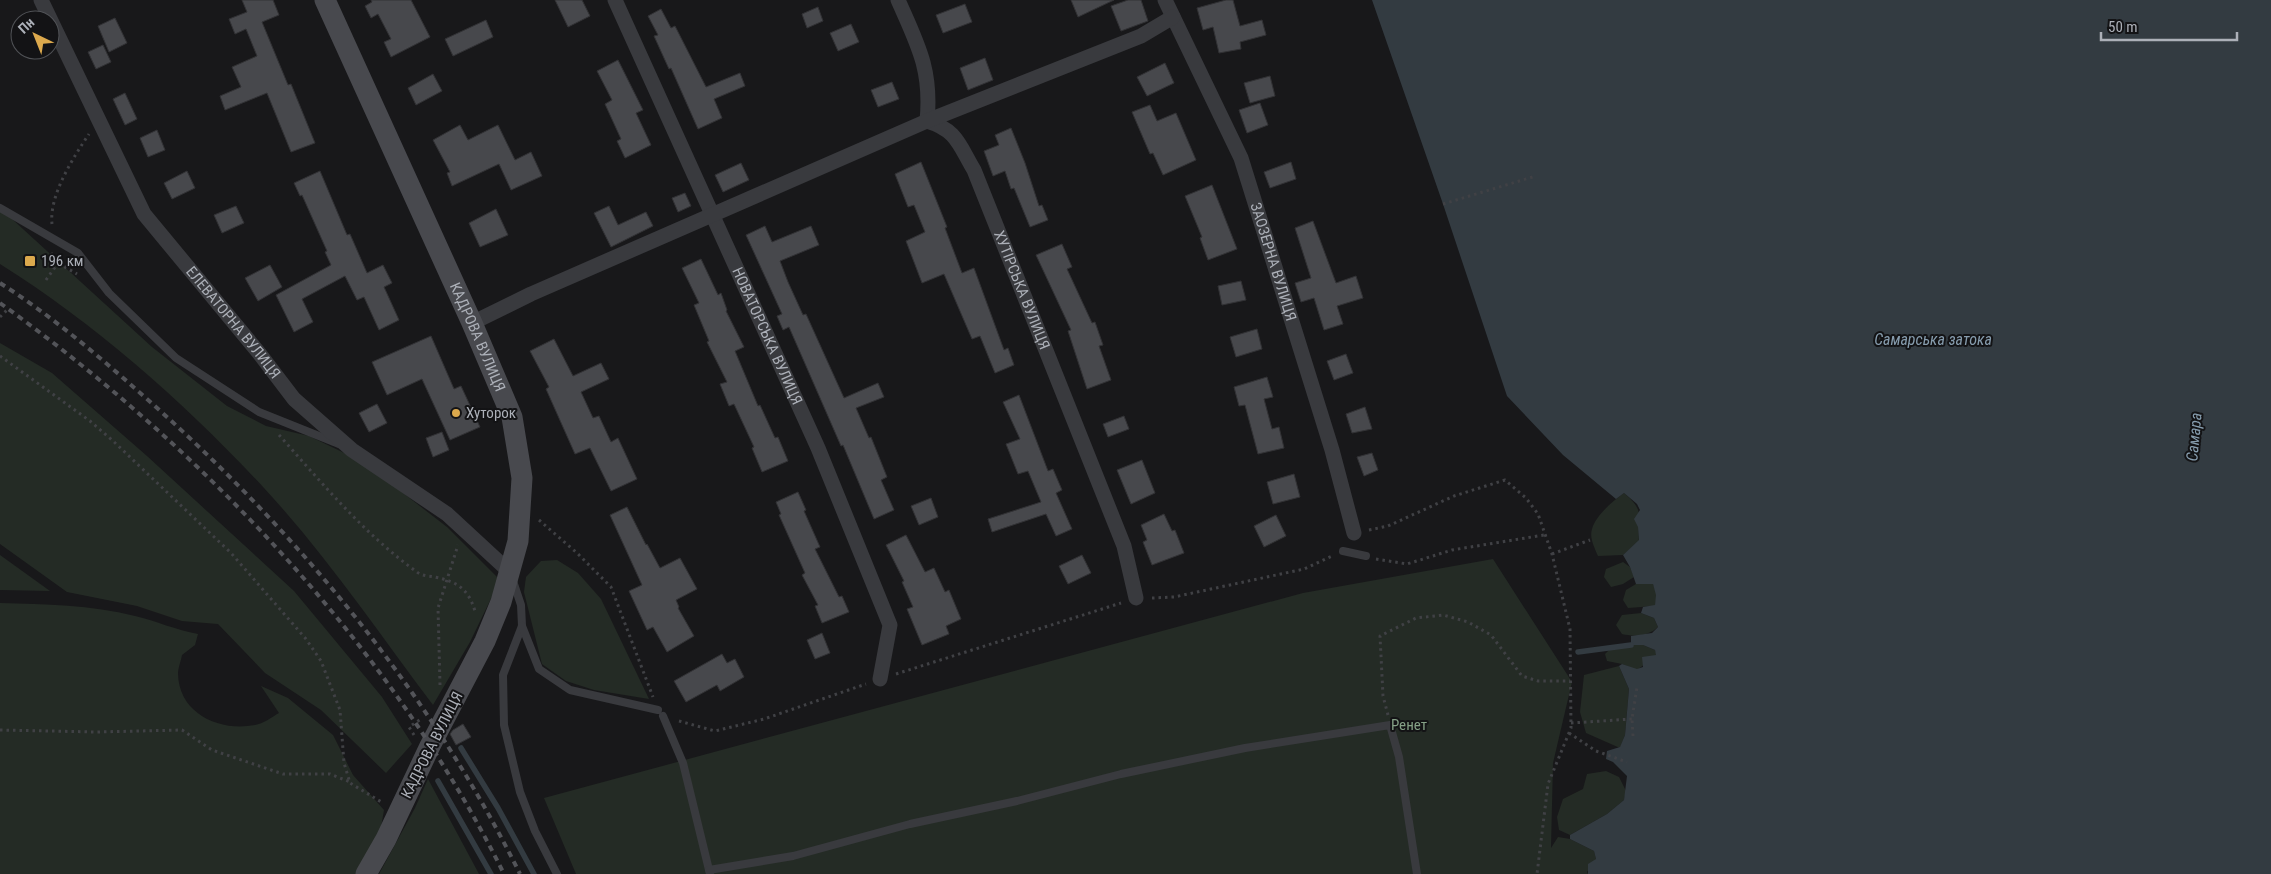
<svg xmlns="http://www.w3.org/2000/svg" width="2271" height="874" viewBox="0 0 2271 874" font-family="'Roboto Condensed',sans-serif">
<rect width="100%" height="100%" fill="#18181a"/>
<g fill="#242b25">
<path d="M0,208l152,139 75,59 39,20 43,10 54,26 84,65 53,53 -30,62 -37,63c-55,-73 -107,-150 -169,-217 -78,-84 -167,-163 -264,-224z"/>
<polygon points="0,343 52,373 147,456 294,591 382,697 412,744 386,773 321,710 265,673 218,624 182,621 137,606 67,592 0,544"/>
<path d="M1624,493c22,19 13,21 15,48l-16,14 -25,1c-3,-7 -9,-18 -6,-27 4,-14 21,-28 32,-36z"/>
<polygon points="0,555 50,591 0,590"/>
<polygon points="1493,559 1572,682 1553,763 1551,848 1558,837 1570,839 1594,851 1596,859 1587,872 1588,874 576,874 544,798 1303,593"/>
<polygon points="557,560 578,573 601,599 649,699 594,690 566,681 542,664 524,592 526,577 541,561"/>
<polygon points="1623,562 1630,567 1634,577 1623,584 1611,587 1604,577 1606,569"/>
<polygon points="1636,584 1653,584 1657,595 1655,606 1628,608 1623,600 1626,590"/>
<path d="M0,603c45,1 91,2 135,13 21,5 41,14 63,18l-3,11 -13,10c-1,6 -4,13 -4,19 1,40 42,58 77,51 8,-1 17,-8 24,-12l-18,-27 27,12 45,37 20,40 31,35 -5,29 -21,35h-358z"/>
<path d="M1641,613l13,5 4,9c-9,9 -24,10 -36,7l-6,-9 6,-10z"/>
<polygon points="1631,645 1643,645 1655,650 1657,655 1637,670 1622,664 1607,661 1605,654 1612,647"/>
<polygon points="1619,666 1629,689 1625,735 1620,748 1586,733 1580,712 1584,675"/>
<polygon points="1606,771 1619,777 1626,791 1624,800 1607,814 1570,835 1559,830 1557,817 1563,799 1583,789 1587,774"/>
<polygon points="428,779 479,874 379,874 415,808"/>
</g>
<polygon fill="#333b41" points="1372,0 2271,0 2271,874 1588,874 1588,864 1596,859 1594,851 1570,839 1570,835 1607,814 1624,800 1627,776 1613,762 1606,759 1607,751 1620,747 1625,735 1629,689 1619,666 1622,664 1637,669 1643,667 1642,657 1656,655 1655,650 1643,645 1631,645 1631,636 1652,633 1658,627 1654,618 1641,613 1643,607 1655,605 1656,595 1653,584 1636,584 1630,567 1623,555 1639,540 1638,527 1634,519 1640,510 1637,504 1624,493 1616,499 1563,455 1507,396 1443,204"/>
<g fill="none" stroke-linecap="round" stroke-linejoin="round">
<g stroke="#333b41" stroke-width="5.5">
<polyline points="1578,652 1631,645"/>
<polyline points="461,748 498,808 534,874"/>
<polyline points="438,781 491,874"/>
</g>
</g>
<g fill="#47484c" stroke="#323235">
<polygon points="242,0 273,0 279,15 262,22 288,85 291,84 315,143 291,152 267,93 225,110 220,96 241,87 232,67 257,56 246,29 235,34 229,19 247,12"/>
<polygon points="371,0 411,0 430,37 391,57 384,42 391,39 378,14 371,18 365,6 372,2"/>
<polygon points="555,0 582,0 590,16 568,27"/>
<polygon points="1071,0 1114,0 1078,17"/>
<polygon points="1128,0 1141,0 1148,21 1121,31 1111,6"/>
<polygon points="1226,0 1233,0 1240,26 1262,20 1266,35 1240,42 1241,49 1219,53 1213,27 1203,30 1197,8"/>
<polygon points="965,4 972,22 943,33 936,15"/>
<polygon points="818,7 823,21 807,28 802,14"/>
<polygon points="661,9 671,28 675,26 706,87 740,73 745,86 714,99 722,118 698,129 671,68 669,69 654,36 658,35 648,16"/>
<polygon points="115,18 127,43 109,52 98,26"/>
<polygon points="486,20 493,37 453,56 445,39"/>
<polygon points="851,24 859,42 838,51 830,33"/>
<polygon points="103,45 111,62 96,69 88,52"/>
<polygon points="985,58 993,80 968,90 960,68"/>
<polygon points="618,60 643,110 636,113 651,145 625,158 617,141 621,139 605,104 612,100 597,71"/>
<polygon points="1165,63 1174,83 1147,96 1137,77"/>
<polygon points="433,74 442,91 416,105 408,88"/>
<polygon points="1270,76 1275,96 1250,103 1244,83"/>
<polygon points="892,82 899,99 878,107 871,90"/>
<polygon points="125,93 137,119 125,125 113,99"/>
<polygon points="1260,103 1268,125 1247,133 1239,110"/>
<polygon points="1150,105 1157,121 1176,113 1196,160 1163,175 1153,153 1150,154 1132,112"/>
<polygon points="460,125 468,140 498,125 515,160 531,152 542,176 511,190 499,164 452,186 447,173 450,172 433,140"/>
<polygon points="1011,128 1025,163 1039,206 1042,205 1048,220 1030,227 1014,188 1011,189 1005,171 993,176 984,151 999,145 995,135"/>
<polygon points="157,130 165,150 148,157 140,138"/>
<polygon points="921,162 947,227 945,228 962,273 974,268 1004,350 1008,348 1014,365 995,373 980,336 972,339 944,274 922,283 906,241 925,232 914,205 908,207 895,174"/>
<polygon points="1291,162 1296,179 1270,188 1264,172"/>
<polygon points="741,163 749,180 723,192 715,175"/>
<polygon points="187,171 195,188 172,199 164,183"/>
<polygon points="320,171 347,235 350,234 367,273 383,265 392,283 384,287 399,320 379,330 364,297 357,300 345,276 302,299 313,322 294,332 276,295 331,265 325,252 327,251 302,195 300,196 294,183"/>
<polygon points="1212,185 1237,249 1208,260 1200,238 1202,237 1185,196"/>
<polygon points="685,193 691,206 678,212 672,198"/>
<polygon points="236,206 244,223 222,233 214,215"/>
<polygon points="609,206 618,225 646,212 653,226 611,247 594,213"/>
<polygon points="496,209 508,235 480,247 469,223"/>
<polygon points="1313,221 1336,283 1356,276 1363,298 1337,306 1343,324 1324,330 1314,298 1301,302 1295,283 1311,278 1295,228"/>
<polygon points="765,226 772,242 811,226 819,245 780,261 788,282 803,315 806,314 844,398 878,383 884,397 856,408 869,438 871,437 887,477 881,480 894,510 874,519 843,445 841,446 789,327 783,330 777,316 782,314 746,235"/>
<polygon points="1062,244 1072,267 1067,269 1092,323 1095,322 1103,345 1099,346 1111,380 1087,389 1068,331 1071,330 1036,255"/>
<polygon points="701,259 718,295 721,293 727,310 726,311 744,347 735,351 758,406 760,405 775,438 778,437 788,461 762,472 752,448 754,447 734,404 729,406 720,384 727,382 707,342 709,341 694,305 699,303 682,268"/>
<polygon points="270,265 282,287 258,301 245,278"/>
<polygon points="1241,281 1246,300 1222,305 1218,286"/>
<polygon points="1257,329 1262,349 1236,357 1230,337"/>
<polygon points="431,336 454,389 461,386 480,427 450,440 422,379 387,395 372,362"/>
<polygon points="554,339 573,376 601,363 609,379 581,392 593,418 599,416 611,442 618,438 637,479 611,491 590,448 575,454 546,389 549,387 530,351"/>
<polygon points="1346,354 1353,373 1334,380 1327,361"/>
<polygon points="1267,377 1273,397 1264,399 1272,429 1279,427 1284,448 1258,454 1245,405 1239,406 1234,387"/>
<polygon points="1019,395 1048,471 1053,469 1062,490 1056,493 1072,529 1056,536 1046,514 992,532 988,519 1041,502 1028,471 1018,474 1006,444 1020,439 1003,402"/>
<polygon points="377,404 387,423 369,432 359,413"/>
<polygon points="1365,407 1372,429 1352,433 1346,414"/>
<polygon points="1124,416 1129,429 1108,437 1103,424"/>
<polygon points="442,432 449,450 433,457 426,438"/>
<polygon points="1372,453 1378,470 1364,476 1357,457"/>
<polygon points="1142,460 1155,493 1131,504 1117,470"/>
<polygon points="1294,474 1300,497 1273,504 1267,482"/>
<polygon points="798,492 806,510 804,511 820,547 815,549 839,597 842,596 849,612 822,623 815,606 818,605 802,575 805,573 779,515 781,514 776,502"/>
<polygon points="931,498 938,517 919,525 911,506"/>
<polygon points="627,507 646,545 647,544 660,568 680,558 697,589 676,600 679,607 678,608 694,636 667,652 653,627 647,630 629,591 642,585 610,515"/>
<polygon points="1164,514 1172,531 1175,530 1184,553 1152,565 1143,542 1147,540 1141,525"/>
<polygon points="1276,515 1286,536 1264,547 1254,526"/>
<polygon points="906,535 925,572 934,568 945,592 949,590 961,619 946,626 949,634 922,645 907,609 913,607 902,582 904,581 886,545"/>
<polygon points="1082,555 1091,573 1068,584 1059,566"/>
<polygon points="822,633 830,653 815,659 807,640"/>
<polygon points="722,654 727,663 735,659 744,677 720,691 717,685 686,702 674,681"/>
<polygon points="463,724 471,737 456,745 450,734 453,730"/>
</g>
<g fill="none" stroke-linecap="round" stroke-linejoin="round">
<g stroke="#404145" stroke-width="3" stroke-dasharray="2.5 4" stroke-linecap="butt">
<polyline points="1443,204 1536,176"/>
<path d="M52,224c-3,-29 21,-66 37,-90"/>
<polyline points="51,253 58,263 77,274"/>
<polyline points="46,280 58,263"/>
<polyline points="0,317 8,309"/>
<polyline points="0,356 90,421 112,440 231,553 306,639 321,661 340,710 344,763 350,783 383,803"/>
<path d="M279,435c43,48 85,99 138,137 5,4 12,4 18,5 22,5 33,11 40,34"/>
<polyline points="539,520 577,553 611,587 653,697"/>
<polyline points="1369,530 1388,526 1454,496 1505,480 1526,498 1538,514 1552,554 1570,629 1571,728 1548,784 1537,874"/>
<polyline points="1552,554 1590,540"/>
<polyline points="1376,559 1407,564 1452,550 1544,535"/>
<polyline points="1152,598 1174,597 1304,569 1332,556"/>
<polyline points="896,674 1121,603"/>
<polyline points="440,685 438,608 458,545"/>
<polyline points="1388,715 1383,696 1380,636 1416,618 1443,615 1468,622 1491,635 1522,676 1538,681 1570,681"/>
<polyline points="679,721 715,731 764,719 866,684"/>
<polyline points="1571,723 1632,719"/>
<polyline points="0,730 97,732 182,730 212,750 283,774 330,774 350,782"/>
<polyline points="1569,733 1596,751 1627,762"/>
<polyline points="414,735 409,727 421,719"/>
<polyline points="1633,736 1632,719 1637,687"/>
</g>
<g stroke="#393a3e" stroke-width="8">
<polyline points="0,208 78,253 109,293 176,358 259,412 339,444"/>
<polyline points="1343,551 1366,556"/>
<polyline points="513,581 521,605 522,626 503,675 504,725 520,792 535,831 557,874"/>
<polyline points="522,626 539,669 570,690 658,710"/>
<polyline points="663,716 683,763 710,874"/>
<polyline points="709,870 793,856 910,824 1017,801 1121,774 1245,748 1390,725 1399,757 1417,874"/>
</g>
<g stroke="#393a3e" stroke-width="15">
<path id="s1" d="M41,0l103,214 115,139 35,46 58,51 95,64 64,59"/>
<path id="s2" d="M615,0l203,448 72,177 -10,54"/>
<path id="s3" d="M898,0c20,45 34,70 29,121 30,9 32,24 47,49l150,376 12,52"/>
<path id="s4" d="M1165,0l76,158 91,292 22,83"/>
<polyline points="472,323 531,294 927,121 1141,36 1173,17"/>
</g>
<path stroke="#48494e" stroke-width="21" id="s5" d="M325,0l147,323 40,94 10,61 -4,63 -17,61 -16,39 -55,105 -44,93 -20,35"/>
<g stroke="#535459" stroke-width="4" stroke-dasharray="6 5" stroke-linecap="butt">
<path d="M0,283c52,33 101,75 147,116 152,135 283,293 373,475"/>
<path d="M0,303c204,147 392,345 504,571"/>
</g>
</g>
<g fill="#dca94d" stroke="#131315" stroke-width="2">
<rect x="24" y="255" width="12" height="12" rx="2.5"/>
<circle cx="456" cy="413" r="5"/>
</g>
<g text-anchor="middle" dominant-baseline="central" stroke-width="4" stroke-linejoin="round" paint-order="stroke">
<g font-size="15" fill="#acb0b8" stroke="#131315" text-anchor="start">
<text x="41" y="261">196 км</text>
<text x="466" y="413">Хуторок</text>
</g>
<g font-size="15" fill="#acb0b8" stroke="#131315">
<text stroke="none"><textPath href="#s4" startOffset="284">ЗАОЗЕРНА ВУЛИЦЯ</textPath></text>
<text stroke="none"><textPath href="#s3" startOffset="326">ХУТІРСЬКА ВУЛИЦЯ</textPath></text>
<text stroke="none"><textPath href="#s1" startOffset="378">ЕЛЕВАТОРНА ВУЛИЦЯ</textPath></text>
<text stroke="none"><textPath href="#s2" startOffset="369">НОВАТОРСЬКА ВУЛИЦЯ</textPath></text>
<text stroke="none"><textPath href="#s5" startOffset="370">КАДРОВА ВУЛИЦЯ</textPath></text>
<text transform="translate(432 745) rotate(-63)">КАДРОВА ВУЛИЦЯ</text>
</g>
<g font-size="15" fill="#85a086" stroke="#131315">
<text x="1409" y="725">Ренет</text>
</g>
<g font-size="16" font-style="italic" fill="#879dae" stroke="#131315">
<text x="1933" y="339">Самарська затока</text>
<text transform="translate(2194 437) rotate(-85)">Самара</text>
</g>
</g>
<g transform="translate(35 35) rotate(317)"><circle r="24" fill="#131315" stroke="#505256"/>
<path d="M0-4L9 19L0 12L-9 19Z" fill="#dca94d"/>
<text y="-8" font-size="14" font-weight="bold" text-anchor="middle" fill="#acb0b8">Пн</text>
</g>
<path d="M2101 32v8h136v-8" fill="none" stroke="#acb0b8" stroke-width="2.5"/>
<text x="2108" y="32" font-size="15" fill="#acb0b8" stroke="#131315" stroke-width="4" paint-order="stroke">50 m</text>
</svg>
